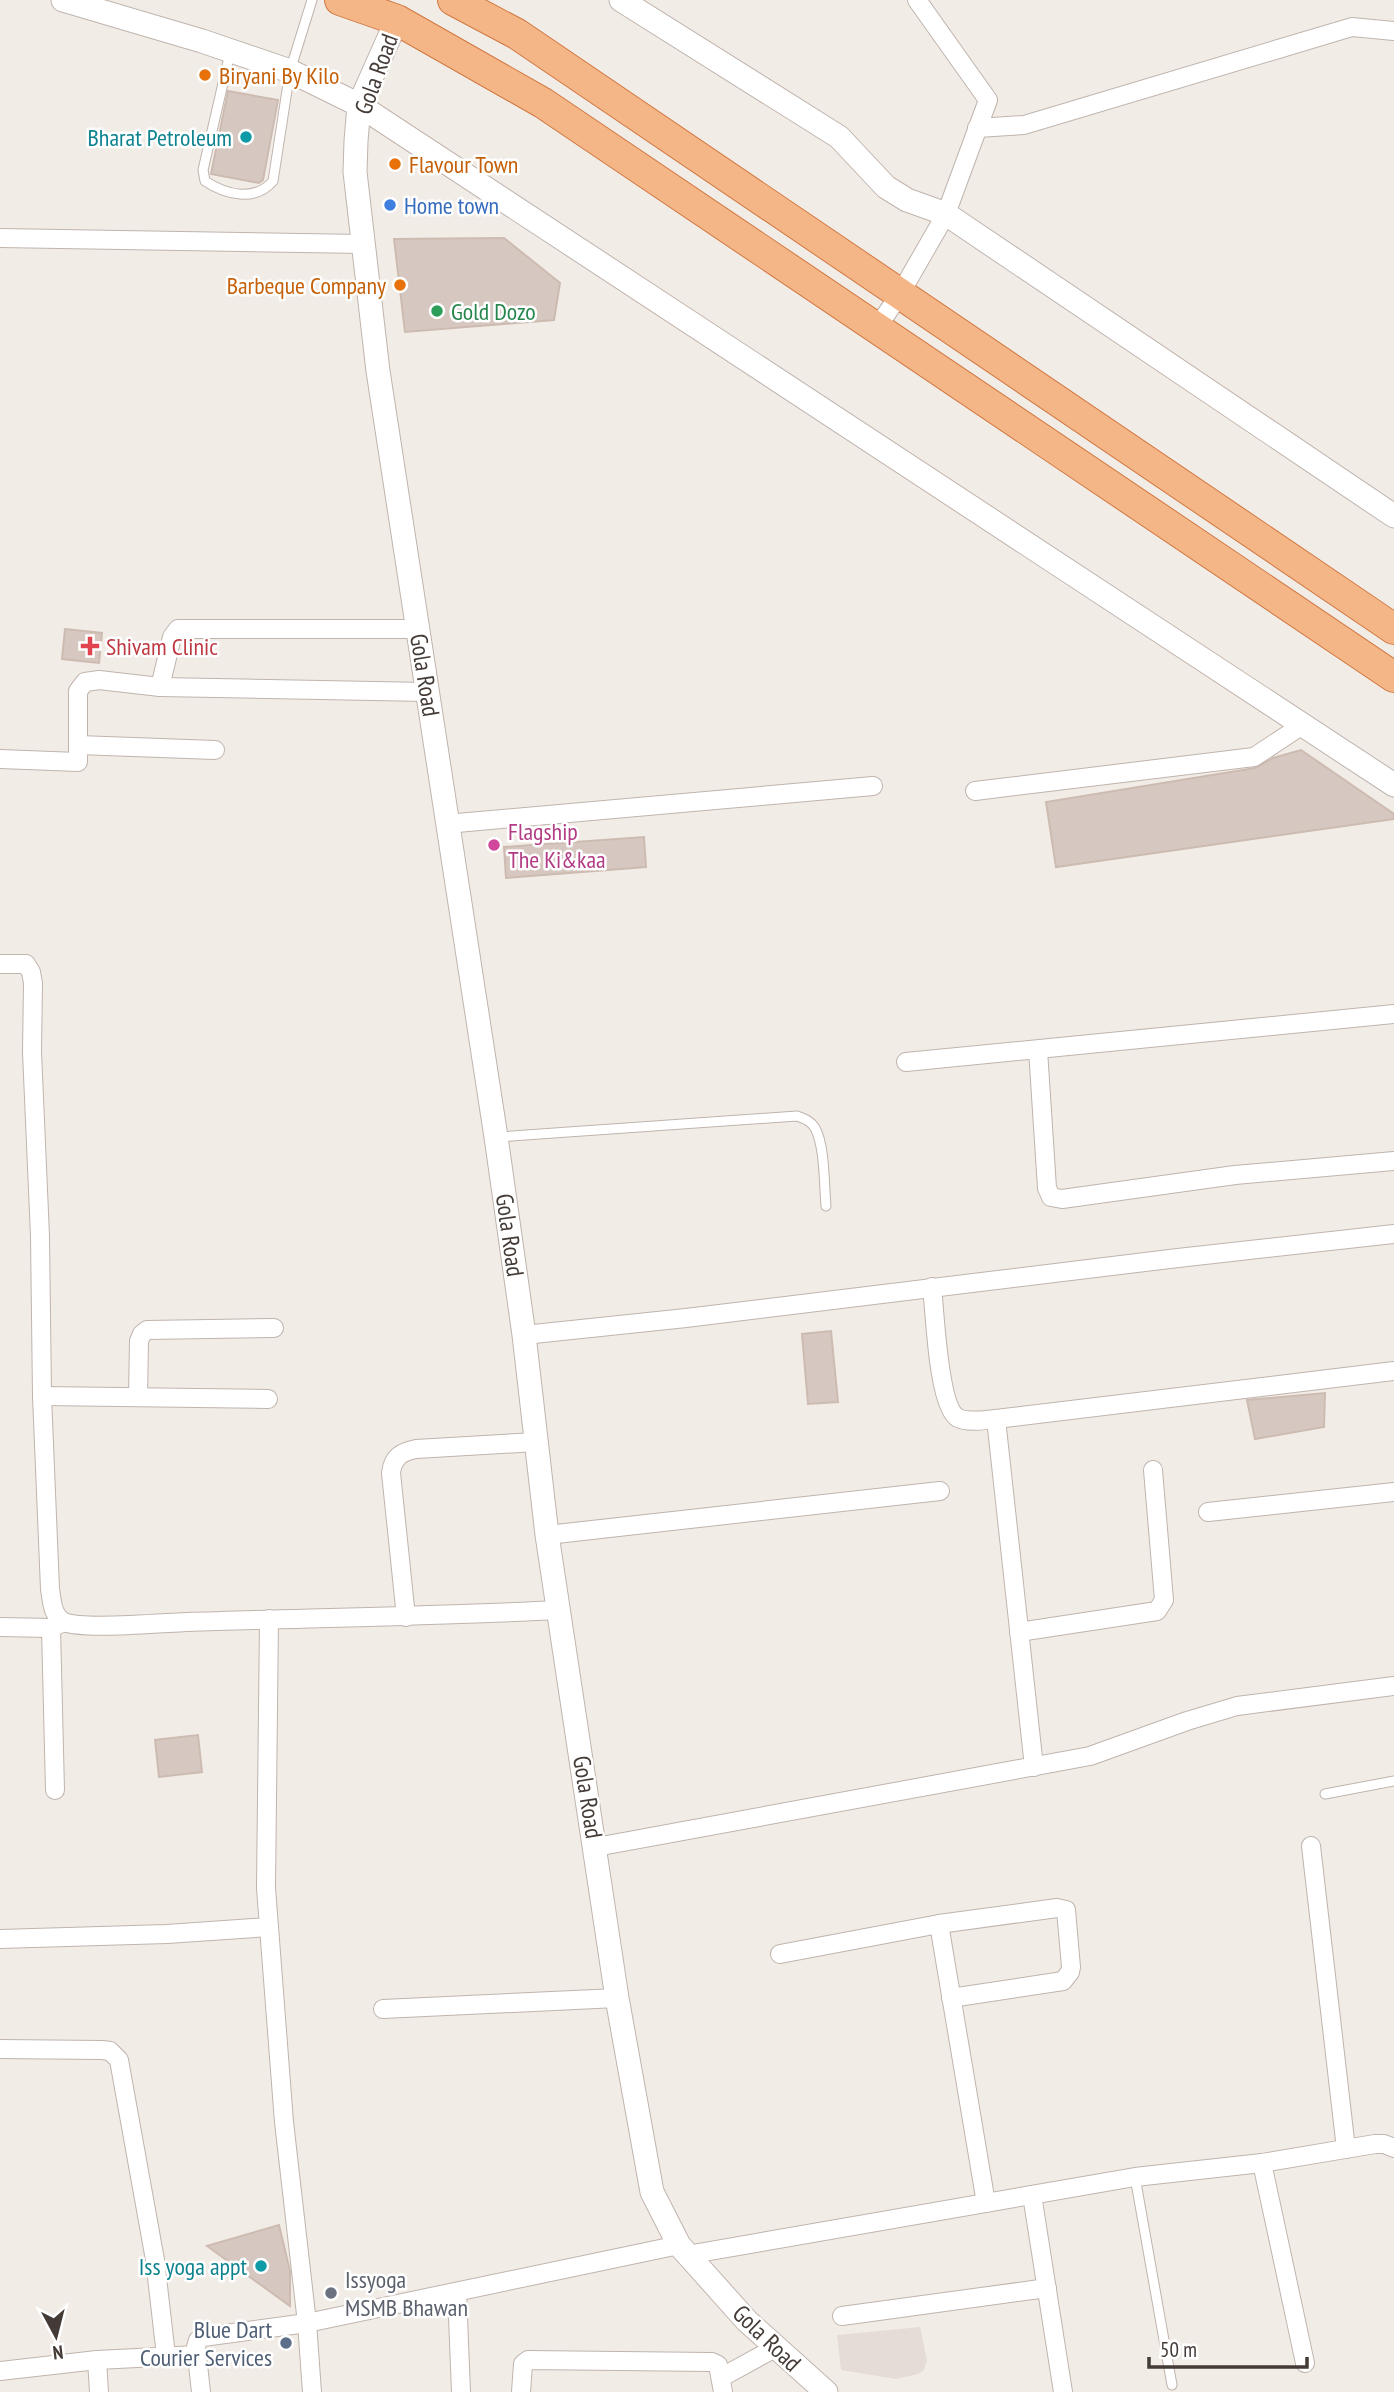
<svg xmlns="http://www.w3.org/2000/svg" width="1394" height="2392" viewBox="0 0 1394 2392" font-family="'PT Sans Narrow',sans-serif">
<rect width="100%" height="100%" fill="#f2ece7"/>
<polygon fill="#e5dcd5" points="920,2327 927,2360 924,2370 918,2374 896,2379 841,2370 837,2335"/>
<g fill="#d6c8c0" stroke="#cdbbb1" stroke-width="2">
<polygon points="228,91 278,100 263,180 259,183 211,174"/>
<polygon points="504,238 560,283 554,320 405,332 394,239"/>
<polygon points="65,629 102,633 99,663 62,659"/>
<polygon points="1301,750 1394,814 1394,819 1056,867 1046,802 1255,768 1273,758"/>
<polygon points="644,837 646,867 506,878 504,847"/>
<polygon points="831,1331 838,1402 808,1404 802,1334"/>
<polygon points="1325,1393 1324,1427 1255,1439 1247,1400"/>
<polygon points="198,1735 202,1772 159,1777 155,1740"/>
<polygon points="279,2225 290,2271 290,2306 207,2246"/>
</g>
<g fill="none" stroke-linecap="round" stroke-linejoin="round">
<defs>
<g id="service">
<path d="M230,53l-27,117 2,11c21,14 50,21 68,0l17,-110 22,-71"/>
<path d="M498,1137l299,-21c8,3 14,5 18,12 10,18 9,57 11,78"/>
<polyline points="1325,1794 1394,1781"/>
<polyline points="1135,2177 1172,2385"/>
</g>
<g id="minor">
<polyline points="977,128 1024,125 1352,27 1394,31"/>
<polyline points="0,238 363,244"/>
<polyline points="876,329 900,294 946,214 988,100 917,0"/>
<polyline points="160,687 172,637 178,629 418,629"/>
<polyline points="78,745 215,750"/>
<polyline points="0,759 78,762 78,691 85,682 99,680 160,687 427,692"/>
<polyline points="975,791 1254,757 1304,724"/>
<polyline points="446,824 873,786"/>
<path d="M0,964h26l5,8 2,11 -1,69 8,184 2,160 8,193c2,12 2,27 14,33 19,8 98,1 122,0 125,-4 249,-6 374,-12"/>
<polyline points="1038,1050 1047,1188 1051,1197 1062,1199 1235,1175 1394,1161"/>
<polyline points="906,1062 1394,1014"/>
<path d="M932,1287c3,25 6,120 26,131 11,5 26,2 38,1l398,-48"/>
<polyline points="524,1335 686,1318 1178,1258 1394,1234"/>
<polyline points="42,1396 268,1399"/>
<polyline points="138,1397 139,1341 142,1334 147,1330 274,1328"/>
<polyline points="996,1419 1034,1767"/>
<polyline points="1208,1512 1394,1492"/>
<polyline points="547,1535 940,1491"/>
<path d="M406,1617l-15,-144c2,-16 10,-21 25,-24l120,-7"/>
<polyline points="269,1619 266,1888 284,2122 307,2323 312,2392"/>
<polyline points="0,1627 51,1628 62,1623"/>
<polyline points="51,1628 55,1790"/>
<polyline points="1019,1632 1157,1611 1164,1600 1153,1470"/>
<polyline points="1311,1846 1346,2149"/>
<polyline points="596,1847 1090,1756 1187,1721 1237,1706 1394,1686"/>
<polyline points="939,1924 986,2203"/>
<polyline points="0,1939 167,1934 269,1927"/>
<polyline points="780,1954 939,1924 1057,1908 1066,1910 1071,1967 1070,1972 1063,1981 951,1998"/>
<polyline points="383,2009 617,1998"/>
<polyline points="0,2049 102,2050 110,2051 119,2060 155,2260 166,2356"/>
<polyline points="1262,2163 1305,2363"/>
<polyline points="1032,2195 1063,2392"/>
<polyline points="687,2255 1135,2177 1262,2163 1375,2144 1384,2144 1394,2148"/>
<polyline points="457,2292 461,2392"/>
<polyline points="842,2316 1047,2288"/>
<polyline points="97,2360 99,2392"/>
<polyline points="0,2371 97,2360 197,2355"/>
<polyline points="722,2377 775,2348"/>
<polyline points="201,2392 196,2347 198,2340 203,2337 307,2323 679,2245"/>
<polyline points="521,2392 523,2364 528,2360 712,2362 718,2365 723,2392"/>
</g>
<g id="tertiary">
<polyline points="63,0 202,41 290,71 359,105 1394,785"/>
<polyline points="621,0 839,137 886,187 907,200 946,214 1394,516"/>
<polyline points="397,20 359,105 356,141 355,172 378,371 496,1137 524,1335 547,1535 617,1998 652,2192 679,2245 747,2321 826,2392"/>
</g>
<g id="trunk">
<polyline points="340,0 397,20 543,103 1394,677"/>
<polyline points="453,0 517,34 1394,629"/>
</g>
</defs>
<use href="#service" stroke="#c0b4ad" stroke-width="11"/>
<use href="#minor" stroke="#c0b4ad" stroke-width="20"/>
<use href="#tertiary" stroke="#c0b4ad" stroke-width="25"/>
<use href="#trunk" stroke="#d17842" stroke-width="32"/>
<use href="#service" stroke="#fff" stroke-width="9"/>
<use href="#minor" stroke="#fff" stroke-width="18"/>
<use href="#tertiary" stroke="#fff" stroke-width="23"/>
<use href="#trunk" stroke="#f4b686" stroke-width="30"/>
</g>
<g fill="#e8710a" stroke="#fff" stroke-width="2.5">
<circle cx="205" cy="75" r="7"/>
<circle cx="395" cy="164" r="7"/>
<circle cx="400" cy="285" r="7"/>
</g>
<g fill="#0f9aa8" stroke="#fff" stroke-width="2.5">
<circle cx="246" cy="137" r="7"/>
<circle cx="261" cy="2266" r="7"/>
</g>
<circle fill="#3f7fe0" stroke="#fff" stroke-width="2.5" cx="390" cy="205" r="7"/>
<circle fill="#2e9e5b" stroke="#fff" stroke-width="2.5" cx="437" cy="311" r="7"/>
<path fill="#e0444e" stroke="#fff" stroke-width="2.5" d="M86.5 635.5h7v7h7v7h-7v7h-7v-7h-7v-7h7z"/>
<circle fill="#d1479c" stroke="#fff" stroke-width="2.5" cx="494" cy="845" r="7"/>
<circle fill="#6b7280" stroke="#fff" stroke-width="2.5" cx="331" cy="2293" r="7"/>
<circle fill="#5c6f8a" stroke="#fff" stroke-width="2.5" cx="286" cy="2343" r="7"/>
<g text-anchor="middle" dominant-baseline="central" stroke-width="5" stroke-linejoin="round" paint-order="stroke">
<g font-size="24" fill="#443b36" stroke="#fff">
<text transform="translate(376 74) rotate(-70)">Gola Road</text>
<text transform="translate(425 675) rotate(81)">Gola Road</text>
<text transform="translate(510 1235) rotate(82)">Gola Road</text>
<text transform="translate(588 1797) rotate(81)">Gola Road</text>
<text transform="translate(767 2338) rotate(44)">Gola Road</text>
</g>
<g font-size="24" fill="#c56008" stroke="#fff" text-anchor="start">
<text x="219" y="75">Biryani By Kilo</text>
<text x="409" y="164">Flavour Town</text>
<text x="386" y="285" text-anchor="end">Barbeque Company</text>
</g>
<g font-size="24" fill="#0d838f" stroke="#fff" text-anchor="end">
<text x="232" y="137">Bharat Petroleum</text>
<text x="247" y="2266">Iss yoga appt</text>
</g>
<g font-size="24" fill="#366cbe" stroke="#fff" text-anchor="start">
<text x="404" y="205">Home town</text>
</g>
<g font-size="24" fill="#27864d" stroke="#fff" text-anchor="start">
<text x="451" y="311">Gold Dozo</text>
</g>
<g font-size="24" fill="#be3a42" stroke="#fff" text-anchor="start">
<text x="106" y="646">Shivam Clinic</text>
</g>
<g font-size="24" fill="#b23c85" stroke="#fff" text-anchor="start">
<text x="508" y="831">Flagship<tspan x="508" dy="28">The Ki&amp;kaa</tspan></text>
</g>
<g font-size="24" fill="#5b616d" stroke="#fff" text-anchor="start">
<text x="345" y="2279">Issyoga<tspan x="345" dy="28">MSMB Bhawan</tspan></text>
</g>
<g font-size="24" fill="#4e5e75" stroke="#fff" text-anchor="end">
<text x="272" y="2329">Blue Dart<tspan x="272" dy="28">Courier Services</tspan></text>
</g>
</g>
<g transform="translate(56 2336) rotate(173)" stroke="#ffffff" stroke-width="5" paint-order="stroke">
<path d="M0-5L12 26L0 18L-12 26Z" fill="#443b36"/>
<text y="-10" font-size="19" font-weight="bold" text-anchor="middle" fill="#443b36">N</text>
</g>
<path d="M1149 2357v10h158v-10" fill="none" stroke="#443b36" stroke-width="3.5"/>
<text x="1160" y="2357" font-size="21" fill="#443b36" stroke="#ffffff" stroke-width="5" paint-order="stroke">50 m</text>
</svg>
